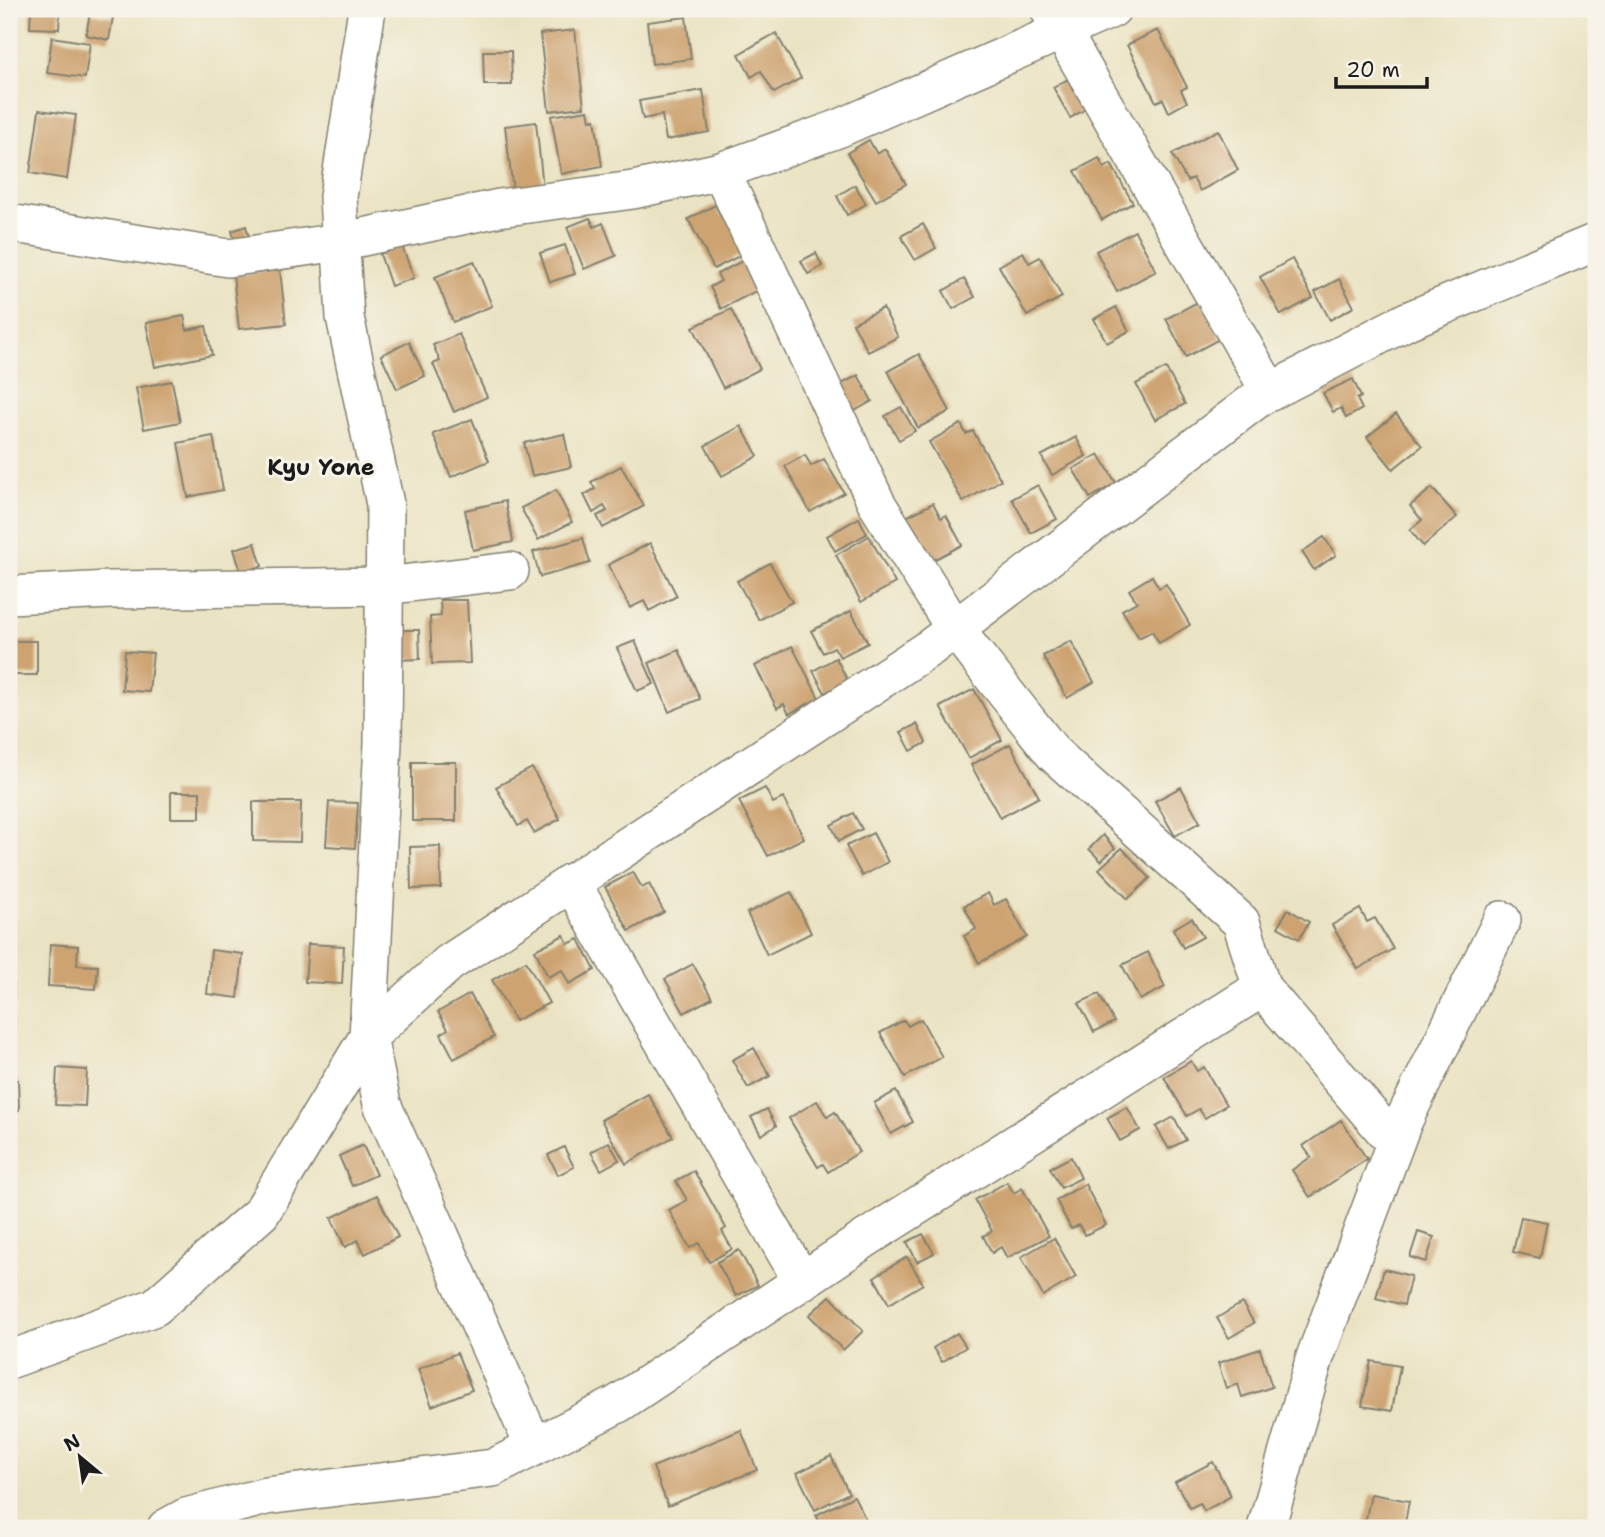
<svg xmlns="http://www.w3.org/2000/svg" width="1605" height="1537" viewBox="0 0 1605 1537" font-family="'Shantell Sans',sans-serif">
<rect width="100%" height="100%" fill="#f7f3e8"/>
<filter id="ink" filterUnits="userSpaceOnUse"><feTurbulence type="fractalNoise" baseFrequency=".0143" numOctaves="2"/><feDisplacementMap in="SourceGraphic" scale="14" xChannelSelector="R" yChannelSelector="G"/><feConvolveMatrix kernelMatrix="1 2 1 2 8 2 1 2 1" color-interpolation-filters="sRGB"/></filter>
<filter id="wash" filterUnits="userSpaceOnUse"><feTurbulence type="fractalNoise" baseFrequency=".00686" numOctaves="4" result="noise"/><feDisplacementMap in="SourceGraphic" scale="28" xChannelSelector="R" yChannelSelector="G"/><feGaussianBlur stdDeviation="1.57" result="paint"/><feColorMatrix in="noise" values="0 0 0 0 0 0 0 0 0 0 0 0 0 0 0 0 0 1.4 0 .05"/><feComposite in="paint" operator="in"/></filter>
<g filter="url(#wash)">
<rect width="100%" height="100%" fill="#eae3c3"/>
<g id="blocks">
<g fill="#cda371">
<polygon points="31,9 60,9 59,29 30,28"/>
<polygon points="90,13 113,17 109,40 86,35"/>
<polygon points="686,17 691,59 652,64 647,22"/>
<polygon points="575,30 584,107 549,111 540,34"/>
<polygon points="1158,30 1187,87 1181,90 1187,102 1169,112 1163,99 1156,102 1127,45"/>
<polygon points="776,33 801,78 774,93 761,71 751,77 739,54"/>
<polygon points="52,37 90,43 85,78 47,73"/>
<polygon points="483,51 511,51 512,85 484,85"/>
<polygon points="1078,74 1094,104 1070,118 1053,87"/>
<polygon points="703,90 709,132 666,140 662,115 643,119 639,101"/>
<polygon points="39,110 76,115 67,179 30,173"/>
<polygon points="588,110 590,120 595,119 602,166 561,174 551,116"/>
<polygon points="536,122 543,187 513,191 505,126"/>
<polygon points="1218,130 1238,170 1200,191 1193,178 1187,181 1172,154"/>
<polygon points="869,140 877,154 885,149 906,184 876,201 847,153"/>
<polygon points="1099,158 1104,168 1111,164 1133,203 1102,220 1075,171"/>
<polygon points="855,185 866,204 847,215 837,196"/>
<polygon points="715,205 721,216 727,213 747,252 714,269 688,219"/>
<polygon points="590,218 594,227 603,223 616,256 584,269 567,227"/>
<polygon points="923,224 936,248 915,260 901,236"/>
<polygon points="246,226 250,241 236,246 232,231"/>
<polygon points="1135,231 1156,271 1117,292 1096,251"/>
<polygon points="565,245 575,274 550,282 540,253"/>
<polygon points="402,246 414,278 391,286 380,254"/>
<polygon points="1023,252 1029,263 1040,257 1062,297 1027,316 999,266"/>
<polygon points="816,253 822,266 808,274 801,261"/>
<polygon points="1292,259 1313,298 1281,315 1260,277"/>
<polygon points="744,260 760,289 721,309 710,287 721,281 717,274"/>
<polygon points="474,261 492,306 453,322 435,277"/>
<polygon points="280,270 286,324 239,329 233,275"/>
<polygon points="964,279 975,297 953,309 943,291"/>
<polygon points="1339,279 1354,307 1330,320 1315,292"/>
<polygon points="1201,300 1221,338 1186,357 1166,319"/>
<polygon points="1116,307 1129,331 1107,343 1094,319"/>
<polygon points="883,308 898,337 868,352 853,323"/>
<polygon points="731,309 760,369 723,388 693,327"/>
<polygon points="184,316 187,330 206,326 212,355 155,367 146,323"/>
<polygon points="459,334 487,397 454,412 433,364 440,361 433,345"/>
<polygon points="409,342 425,376 397,389 381,355"/>
<polygon points="919,354 950,411 918,428 888,371"/>
<polygon points="1166,368 1185,404 1155,420 1136,384"/>
<polygon points="858,375 872,401 853,412 838,386"/>
<polygon points="1353,379 1361,397 1357,399 1362,409 1346,418 1341,408 1333,412 1323,393"/>
<polygon points="172,381 180,422 144,429 136,388"/>
<polygon points="901,407 915,431 899,440 885,416"/>
<polygon points="1396,414 1422,446 1393,469 1367,437"/>
<polygon points="472,419 489,461 451,477 433,434"/>
<polygon points="961,424 966,434 973,431 1001,480 963,502 929,442"/>
<polygon points="741,426 758,456 722,476 705,446"/>
<polygon points="564,434 571,467 532,476 524,443"/>
<polygon points="213,436 223,490 188,497 178,443"/>
<polygon points="1076,437 1086,456 1052,475 1041,456"/>
<polygon points="1099,454 1116,483 1090,498 1073,469"/>
<polygon points="805,455 811,466 824,459 844,493 810,512 785,466"/>
<polygon points="621,466 644,506 603,528 597,516 607,511 604,506 593,513 584,495 595,489 591,482"/>
<polygon points="1038,485 1057,519 1031,533 1012,499"/>
<polygon points="1432,488 1457,517 1423,546 1410,530 1422,520 1410,506"/>
<polygon points="556,490 572,522 538,540 521,508"/>
<polygon points="505,501 513,542 473,550 465,510"/>
<polygon points="933,503 941,518 946,515 962,545 930,562 906,517"/>
<polygon points="859,518 867,534 835,551 827,536"/>
<polygon points="869,536 895,583 861,602 836,555"/>
<polygon points="1324,537 1336,555 1314,570 1302,552"/>
<polygon points="583,538 590,563 540,577 533,552"/>
<polygon points="255,543 262,566 241,573 234,549"/>
<polygon points="650,543 677,596 649,611 644,601 630,608 608,565"/>
<polygon points="770,563 792,602 759,620 737,581"/>
<polygon points="1152,576 1159,588 1166,584 1190,625 1159,643 1152,631 1139,638 1122,610 1137,602 1129,590"/>
<polygon points="440,600 467,600 470,663 432,664 430,617 441,616"/>
<polygon points="851,611 868,643 840,657 834,647 823,653 811,631"/>
<polygon points="395,630 419,630 420,659 396,660"/>
<rect x="14" y="641" width="23" height="34"/>
<polygon points="635,641 654,684 637,691 617,648"/>
<polygon points="1071,641 1094,682 1067,698 1043,656"/>
<polygon points="792,646 819,698 789,714 784,704 777,708 755,666"/>
<polygon points="679,650 700,699 669,712 649,663"/>
<polygon points="125,651 153,653 149,692 122,690"/>
<polygon points="836,658 848,681 825,693 813,671"/>
<polygon points="974,689 1002,740 969,758 940,707"/>
<polygon points="917,724 926,743 911,751 901,732"/>
<polygon points="1010,744 1039,797 1000,818 971,765"/>
<rect x="412" y="762" width="44" height="59"/>
<polygon points="532,768 560,819 534,833 527,821 518,826 496,787"/>
<polygon points="1181,787 1200,822 1175,836 1155,801"/>
<polygon points="765,788 773,803 783,798 804,838 768,856 739,801"/>
<rect x="171" y="792" width="29" height="26"/>
<polygon points="253,802 301,802 300,842 253,841"/>
<polygon points="329,802 358,803 355,848 326,846"/>
<polygon points="853,813 862,829 839,841 831,825"/>
<polygon points="873,833 888,862 862,876 846,846"/>
<polygon points="1103,835 1115,848 1101,861 1089,849"/>
<polygon points="440,846 441,888 411,889 410,847"/>
<polygon points="1122,848 1150,878 1128,899 1099,869"/>
<polygon points="633,872 642,888 649,884 664,912 629,931 605,887"/>
<polygon points="791,892 811,933 767,955 747,913"/>
<polygon points="988,893 994,905 1006,899 1027,937 979,963 964,936 976,929 964,906"/>
<polygon points="1288,909 1309,922 1299,939 1278,927"/>
<polygon points="1360,909 1367,922 1375,918 1393,949 1358,969 1332,925"/>
<polygon points="1192,918 1203,937 1183,948 1173,929"/>
<polygon points="564,935 568,944 579,939 595,970 569,984 562,970 548,977 535,950"/>
<polygon points="50,944 78,946 77,965 98,966 96,989 48,986"/>
<polygon points="308,944 344,946 342,984 305,982"/>
<polygon points="211,950 243,954 238,998 207,994"/>
<polygon points="1148,952 1165,987 1140,1000 1122,965"/>
<polygon points="526,961 549,1003 515,1021 492,980"/>
<polygon points="693,964 712,998 684,1013 665,979"/>
<polygon points="9,983 14,983 12,1029 9,1029"/>
<polygon points="470,994 494,1037 454,1059 441,1034 448,1029 438,1012"/>
<polygon points="1099,994 1114,1022 1094,1032 1079,1003"/>
<polygon points="921,1019 942,1057 905,1077 880,1033 904,1020 908,1026"/>
<polygon points="754,1048 770,1076 748,1088 732,1060"/>
<polygon points="1191,1061 1197,1071 1204,1067 1226,1105 1205,1118 1199,1109 1187,1116 1164,1077"/>
<polygon points="57,1068 87,1070 85,1106 55,1105"/>
<polygon points="9,1080 18,1080 19,1110 9,1110"/>
<polygon points="896,1091 913,1122 891,1134 874,1103"/>
<polygon points="648,1094 673,1137 626,1164 601,1120"/>
<polygon points="817,1101 827,1117 835,1112 859,1152 828,1172 823,1164 818,1167 789,1118"/>
<polygon points="1127,1107 1140,1130 1120,1141 1107,1118"/>
<polygon points="767,1109 776,1126 761,1135 751,1117"/>
<polygon points="1174,1117 1186,1140 1169,1149 1156,1127"/>
<polygon points="1341,1120 1367,1159 1310,1197 1292,1170 1311,1157 1303,1146"/>
<polygon points="609,1142 619,1160 601,1170 591,1152"/>
<polygon points="363,1145 376,1175 352,1186 339,1156"/>
<polygon points="564,1147 574,1167 558,1175 548,1155"/>
<polygon points="1071,1157 1081,1178 1061,1188 1050,1168"/>
<polygon points="694,1171 726,1228 722,1231 732,1249 709,1262 699,1243 690,1248 669,1210 687,1200 676,1181"/>
<polygon points="1007,1182 1014,1193 1022,1188 1049,1236 1007,1258 1001,1247 992,1253 983,1236 992,1231 975,1200"/>
<polygon points="1085,1184 1106,1225 1085,1235 1079,1225 1071,1229 1056,1200"/>
<polygon points="377,1195 398,1237 365,1254 358,1240 345,1247 331,1218"/>
<polygon points="1521,1217 1547,1222 1540,1258 1513,1252"/>
<polygon points="1418,1232 1434,1237 1426,1262 1410,1257"/>
<polygon points="923,1234 934,1253 917,1262 907,1242"/>
<polygon points="1054,1238 1076,1277 1043,1296 1021,1257"/>
<polygon points="739,1250 758,1285 736,1296 717,1262"/>
<polygon points="907,1257 923,1284 889,1304 874,1277"/>
<polygon points="1384,1269 1411,1276 1404,1305 1376,1298"/>
<polygon points="830,1296 863,1331 843,1350 809,1315"/>
<polygon points="1242,1303 1254,1323 1229,1338 1217,1318"/>
<polygon points="957,1333 966,1347 942,1362 933,1348"/>
<polygon points="1260,1349 1272,1387 1242,1397 1238,1384 1226,1388 1218,1363"/>
<polygon points="457,1353 472,1390 432,1406 418,1369"/>
<polygon points="1371,1361 1400,1366 1392,1411 1362,1406"/>
<polygon points="741,1430 757,1470 668,1506 653,1467"/>
<polygon points="831,1456 849,1493 815,1510 797,1473"/>
<polygon points="1213,1462 1231,1496 1204,1511 1200,1503 1190,1508 1175,1482"/>
<polygon points="1371,1494 1409,1501 1404,1528 1364,1528"/>
<polygon points="854,1496 870,1528 823,1528 816,1515"/>
</g>
</g>
</g>
<g filter="url(#ink)">
<use href="#blocks" fill-opacity="0" stroke="#838070" stroke-width="2"/>
<g fill="none" stroke-linecap="round" stroke-linejoin="round">
<defs>
<g id="minor">
<polyline points="367,9 338,197 345,317 385,504 383,743 368,1037 382,1104 534,1447"/>
<polyline points="1049,9 1270,392"/>
<polyline points="721,171 877,504 955,629 1054,754 1241,922 1262,988 1395,1143"/>
<polyline points="9,223 228,258 340,242 499,208 633,190 721,171 840,128 1112,9"/>
<polyline points="9,595 111,590 385,586 510,571"/>
<polyline points="571,882 802,1281"/>
<polyline points="9,1360 155,1307 261,1213 368,1037 449,963 931,647 1260,397 1407,321 1596,242"/>
<polyline points="166,1528 186,1517 266,1496 493,1468 618,1404 868,1237 1262,988"/>
<polyline points="1266,1528 1315,1357 1403,1122 1502,920"/>
</g>
</defs>
<use href="#minor" stroke="#838070" stroke-width="40"/>
<use href="#minor" stroke="#fff" stroke-width="37"/>
</g>
</g>
<g text-anchor="middle" dominant-baseline="central" stroke-width="6" stroke-linejoin="round" paint-order="stroke">
<g font-size="23" font-weight="bold" fill="#1c1c1c" stroke="#f7f3e8">
<text x="321" y="467">Kyu Yone</text>
</g>
</g>
<rect width="1605" height="1537" fill="none" stroke="#f7f3e8" stroke-width="35"/>
<g transform="translate(80 1457) rotate(331)" stroke="#f7f3e8" stroke-width="5" paint-order="stroke">
<path d="M0-5L12 26L0 18L-12 26Z" fill="#1c1c1c"/>
<text y="-10" font-size="19" font-weight="bold" text-anchor="middle" fill="#1c1c1c">N</text>
</g>
<path d="M1336 77v10h91v-10" fill="none" stroke="#1c1c1c" stroke-width="3.5"/>
<text x="1346" y="77" font-size="21" fill="#1c1c1c" stroke="#f7f3e8" stroke-width="5" paint-order="stroke">20 m</text>
</svg>
